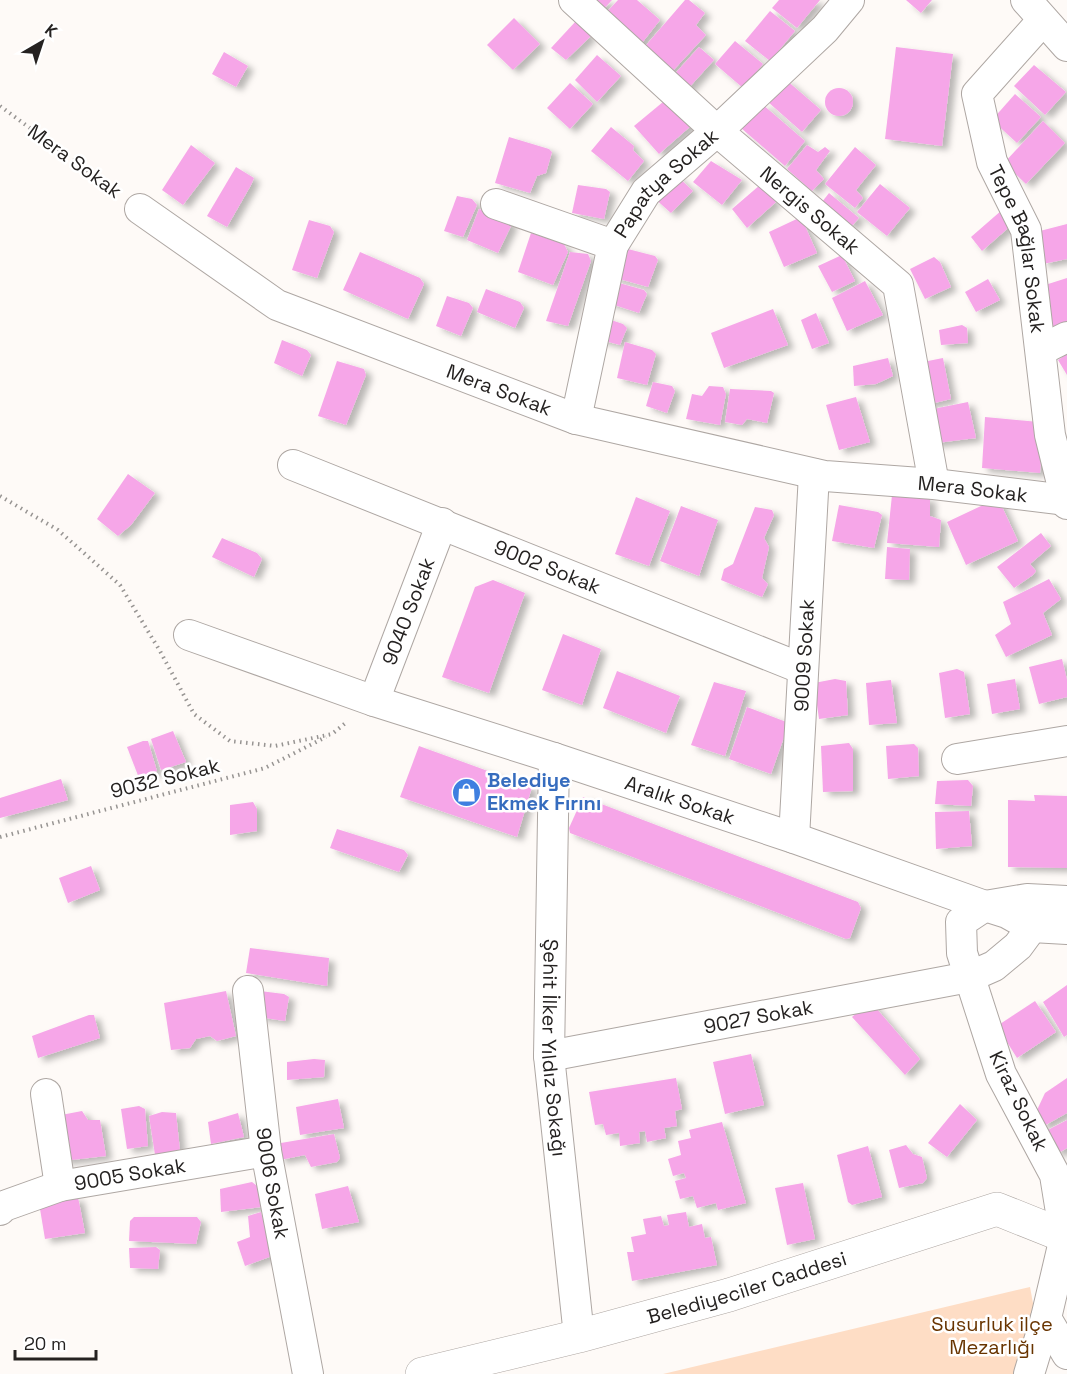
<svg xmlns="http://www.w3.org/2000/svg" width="1067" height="1374" viewBox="0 0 1067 1374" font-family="'Space Grotesk',sans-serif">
<defs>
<filter id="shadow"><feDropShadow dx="6" dy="4" stdDeviation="3" flood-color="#0004"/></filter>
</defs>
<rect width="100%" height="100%" fill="#fefaf7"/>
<polygon fill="#feddc5" points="1030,1287 1037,1325 1020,1374 663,1374"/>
<g fill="#f6a6e8" filter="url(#shadow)">
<polygon points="585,0 612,0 600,13"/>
<polygon points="618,0 637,0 660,20 638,48 602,17"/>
<polygon points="685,0 689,0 705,13 696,25 706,35 669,75 641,51"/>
<polygon points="779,0 820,0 797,28 772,8"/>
<polygon points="906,0 932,0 921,13"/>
<polygon points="770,11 795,31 770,61 745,41"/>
<polygon points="514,18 540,44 513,70 487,45"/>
<polygon points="576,21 591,36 566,60 551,48"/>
<polygon points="735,41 763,64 743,88 715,64"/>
<polygon points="699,47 714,60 686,91 671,78"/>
<polygon points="896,47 953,54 942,146 885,139"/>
<polygon points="224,52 248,66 236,87 212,74"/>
<polygon points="597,55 621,76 597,102 575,80"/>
<polygon points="1034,65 1066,92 1045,115 1014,86"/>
<polygon points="785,79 821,110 802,132 767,101"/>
<polygon points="570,83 593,104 570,129 547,108"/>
<circle cx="839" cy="102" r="14"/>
<polygon points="1015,94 1041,117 1017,143 992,120"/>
<polygon points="669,97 692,125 659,154 634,126"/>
<polygon points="762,104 805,141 785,166 741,128"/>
<polygon points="1043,121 1065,143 1026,184 1004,163"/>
<polygon points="611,127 634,146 633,150 644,161 628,181 591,151"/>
<polygon points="509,137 549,149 552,152 546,173 537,176 530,193 495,183"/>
<polygon points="191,145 215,163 183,205 162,190"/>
<polygon points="807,145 818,152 825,147 830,151 816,170 824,179 812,191 787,169"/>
<polygon points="855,147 876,165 856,190 863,198 855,208 825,184"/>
<polygon points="711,161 742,180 722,205 693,182"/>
<polygon points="236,167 254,178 251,185 227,227 207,216"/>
<polygon points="676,175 693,191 671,213 653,197"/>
<polygon points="880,184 910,208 887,236 857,212"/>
<polygon points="578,185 606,189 610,192 604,219 572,213"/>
<polygon points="760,185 776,202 747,228 732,209"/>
<polygon points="829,193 859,218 851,227 822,202"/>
<polygon points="457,196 472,199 477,205 463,237 444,231"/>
<polygon points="479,209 508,220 512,224 498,253 467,240"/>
<polygon points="1002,210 1015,222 982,251 971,237"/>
<polygon points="801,217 817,253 784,267 769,232"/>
<polygon points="309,220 330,226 334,232 317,278 292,270"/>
<polygon points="1067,224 1067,259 1043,264 1036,232"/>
<polygon points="531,233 564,244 568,252 553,285 518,272"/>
<polygon points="620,247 655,256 658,260 648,287 612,277"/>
<polygon points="360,252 420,278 424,284 408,319 343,290"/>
<polygon points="570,252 588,254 591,261 568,326 546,321"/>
<polygon points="842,255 855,281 832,292 818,266"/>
<polygon points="934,257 940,262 951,287 925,299 910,269"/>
<polygon points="1067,278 1067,322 1054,329 1040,303 1049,294 1045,285"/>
<polygon points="988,279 1000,300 976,312 965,292"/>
<polygon points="612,281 644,290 647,294 639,313 605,302"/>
<polygon points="865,281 883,315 847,331 832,298"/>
<polygon points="486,289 520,302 524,308 515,328 477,312"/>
<polygon points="447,296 469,303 473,308 461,336 436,326"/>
<polygon points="773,309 788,345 724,368 711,333"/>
<polygon points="816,313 829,343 812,349 801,320"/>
<polygon points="599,316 623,324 627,328 620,345 593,338"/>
<polygon points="962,325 967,328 968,343 941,345 939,330"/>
<polygon points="282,340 307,350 311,355 302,376 274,363"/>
<polygon points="625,342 652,350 656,354 647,385 617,378"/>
<polygon points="1067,354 1067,375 1058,360"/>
<polygon points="888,358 893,376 876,384 854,386 853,366"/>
<polygon points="943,358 951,399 922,406 913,364"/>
<polygon points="337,361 364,369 366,375 346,425 318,416"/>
<polygon points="653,382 672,386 675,391 667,413 646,406"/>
<polygon points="709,386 723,387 726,394 720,425 686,419 692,394 702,396"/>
<polygon points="730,389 771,391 774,393 767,423 747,419 742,425 725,422"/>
<polygon points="856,397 870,442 839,450 826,405"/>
<polygon points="968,402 976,438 929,444 923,411"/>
<polygon points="985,417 1039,422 1042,447 1040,473 982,468"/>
<polygon points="128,474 155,493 131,525 118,536 97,519"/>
<polygon points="892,495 930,498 930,516 941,520 939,547 887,543"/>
<polygon points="636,497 670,511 649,566 615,554"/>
<polygon points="998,498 1018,541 966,565 947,522"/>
<polygon points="839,505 878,512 882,515 874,548 832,541"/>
<polygon points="681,506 718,520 699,576 660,561"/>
<polygon points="755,507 772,510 774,515 764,538 769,547 762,578 768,584 762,597 721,580 724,569 733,564"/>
<polygon points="1041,533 1051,546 1030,564 1036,571 1033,575 1014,588 997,567"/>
<polygon points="222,538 257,553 262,559 254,577 212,557"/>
<polygon points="887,547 910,549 909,580 885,579"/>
<polygon points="1049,579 1061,599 1043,613 1052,635 1006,657 995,635 1011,624 1003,602"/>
<polygon points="493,580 525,593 489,693 442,677 475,587"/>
<polygon points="563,634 601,649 582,705 542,690"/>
<polygon points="1062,659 1067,680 1067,697 1039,704 1029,667"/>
<polygon points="957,669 964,672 970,714 945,718 939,673"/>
<polygon points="617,671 680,696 666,733 603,708"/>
<polygon points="835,679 846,681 848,715 819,719 814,683"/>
<polygon points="1015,679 1020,709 992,714 987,684"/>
<polygon points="891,680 897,723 869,725 866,683"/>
<polygon points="714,682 746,691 725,756 691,745"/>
<polygon points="747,707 789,723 771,774 729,759"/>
<polygon points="173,731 186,762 161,770 151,739"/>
<polygon points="143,741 148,741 157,771 139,778 127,747"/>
<polygon points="849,743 853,749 853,791 823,792 821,746"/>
<polygon points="914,744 918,748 919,776 888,779 886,746"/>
<polygon points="419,746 532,787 517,837 400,797"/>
<polygon points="61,779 68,800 0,818 0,798"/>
<polygon points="968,780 973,786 971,806 935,804 937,781"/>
<polygon points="1034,795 1067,796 1067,868 1008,867 1008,800 1035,801"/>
<polygon points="583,797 858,902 861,908 850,938 846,939 570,833 569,828"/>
<polygon points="253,802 257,809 257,831 230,835 230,805"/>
<polygon points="969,811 972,846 936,849 935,812"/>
<polygon points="337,829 404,850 408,855 399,872 330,848"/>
<polygon points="91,866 100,890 68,903 59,878"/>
<polygon points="250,948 329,958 327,986 246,973"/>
<polygon points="1067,985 1067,1035 1064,1037 1043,1002"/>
<polygon points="226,991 236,1036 217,1041 210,1036 196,1039 190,1048 171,1050 164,1003"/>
<polygon points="260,991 284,994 289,997 285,1021 258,1017"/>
<polygon points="870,1001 920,1059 905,1075 852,1017"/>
<polygon points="1035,1001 1056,1032 1017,1058 997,1026"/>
<polygon points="89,1015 94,1015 100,1038 38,1058 32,1036"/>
<polygon points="751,1054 764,1105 725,1114 713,1062"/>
<polygon points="314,1059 325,1060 324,1077 287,1080 287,1062"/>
<polygon points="676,1078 682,1109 675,1111 677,1126 664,1128 666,1138 647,1142 645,1131 639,1132 640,1143 620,1146 619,1133 606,1135 603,1124 595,1125 589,1092"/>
<polygon points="1067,1078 1067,1113 1042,1127 1037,1110 1045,1093"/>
<polygon points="338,1099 344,1128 300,1135 296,1107"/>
<polygon points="960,1104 977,1120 947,1157 928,1143"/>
<polygon points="139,1106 145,1109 148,1146 127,1149 121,1109"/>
<polygon points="82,1111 88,1120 100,1120 106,1156 63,1161 56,1116"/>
<polygon points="162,1112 176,1113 180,1151 155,1155 149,1116"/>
<polygon points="238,1113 244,1137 211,1144 208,1122"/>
<polygon points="1067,1120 1067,1148 1057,1154 1046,1131"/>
<polygon points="722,1122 746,1203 718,1210 716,1203 697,1208 693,1196 680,1199 675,1181 686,1178 684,1173 673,1176 668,1159 681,1155 678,1141 691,1138 689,1130"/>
<polygon points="334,1134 340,1158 337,1162 311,1167 305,1155 280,1160 275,1144"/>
<polygon points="906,1145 913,1154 922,1157 927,1178 923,1183 899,1188 889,1150"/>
<polygon points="868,1146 882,1197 852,1205 848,1202 837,1155"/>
<polygon points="252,1182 257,1186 261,1207 221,1212 220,1189"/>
<polygon points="803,1183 815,1239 787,1245 775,1188"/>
<polygon points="348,1186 359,1222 322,1229 315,1194"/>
<polygon points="78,1197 85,1233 45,1239 39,1203"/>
<polygon points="261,1212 272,1256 245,1266 237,1242 250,1237 248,1216"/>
<polygon points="686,1212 689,1227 702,1224 705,1238 711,1237 717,1265 632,1281 627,1252 634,1252 631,1237 646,1234 643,1219 661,1216 664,1226 669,1225 667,1215"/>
<polygon points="134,1217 197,1217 201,1222 196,1244 129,1241 130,1221"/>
<polygon points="156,1247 160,1250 158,1269 130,1268 129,1248"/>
</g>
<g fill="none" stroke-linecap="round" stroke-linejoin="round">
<defs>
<g id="street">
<path id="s1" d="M574,0l143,131 181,154 36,199"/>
<polyline points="1026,0 1067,46"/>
<path id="s2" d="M1043,20l-66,74 15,68 34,68 24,205 17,69"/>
<polyline points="496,204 613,245"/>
<path id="s3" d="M140,209l137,96 299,114 249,57 109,8 133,16"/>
<polyline points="1041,350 1067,337"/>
<path id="s4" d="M576,419l37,-174 33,-53 71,-61 108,-102 24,-29"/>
<path id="s5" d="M293,465l510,204"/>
<path id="s6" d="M189,635l185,66 180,57 240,80 191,68 22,7 25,14 35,2"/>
<path id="s7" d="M374,701l68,-178"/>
<path id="s8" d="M554,758l-5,298 30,280"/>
<polyline points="957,759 1067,741"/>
<path id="s9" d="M794,838l20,-364"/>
<path id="s10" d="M248,991l18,160 42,223"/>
<path id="s11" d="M549,1056l420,-79 25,-11 24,-20 14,-19"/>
<polyline points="46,1094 60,1186"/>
<path id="s12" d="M0,1210l4,-4 56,-20 206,-35"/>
<polyline points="1046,1318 1067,1354"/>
<polyline points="1029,1374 1046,1318 1065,1237 1055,1175 1001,1074 962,953 961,922 985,906 1027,899 1067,901"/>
</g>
<g id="secondary">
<path id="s13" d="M422,1374l157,-38 150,-41 268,-86 70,28"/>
</g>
</defs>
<use href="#street" stroke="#aea7a3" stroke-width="32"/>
<use href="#secondary" stroke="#aea7a3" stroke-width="34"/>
<g stroke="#979492" stroke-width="4" stroke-dasharray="1.5 4.5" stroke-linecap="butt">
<polyline points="0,106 118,193"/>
<polyline points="0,496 58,530 120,585 160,651 194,714 230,741 275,746 332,734 348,721"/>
<polyline points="0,837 265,768 326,737"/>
</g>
<use href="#street" stroke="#fff" stroke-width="30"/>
<use href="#secondary" stroke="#fff" stroke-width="33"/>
</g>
<defs>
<symbol id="shop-disc" viewBox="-11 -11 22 22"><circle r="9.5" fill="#3f7fe0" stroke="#fff"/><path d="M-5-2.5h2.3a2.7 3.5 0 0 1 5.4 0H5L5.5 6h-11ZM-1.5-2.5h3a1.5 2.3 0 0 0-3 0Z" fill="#fff"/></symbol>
</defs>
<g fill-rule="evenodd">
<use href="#shop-disc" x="450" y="776" width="33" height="33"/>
</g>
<g text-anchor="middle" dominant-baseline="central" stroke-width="5" stroke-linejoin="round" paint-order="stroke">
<g font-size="20" fill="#252221" stroke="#fff">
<text transform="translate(75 161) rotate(36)">Mera Sokak</text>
<text stroke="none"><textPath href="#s4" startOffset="260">Papatya Sokak</textPath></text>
<text stroke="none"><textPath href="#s1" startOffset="316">Nergis Sokak</textPath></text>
<text stroke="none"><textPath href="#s2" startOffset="261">Tepe Bağlar Sokak</textPath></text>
<text stroke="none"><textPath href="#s3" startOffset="405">Mera Sokak</textPath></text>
<text stroke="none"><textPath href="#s3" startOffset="891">Mera Sokak</textPath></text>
<text stroke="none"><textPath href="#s5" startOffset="274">9002 Sokak</textPath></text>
<text stroke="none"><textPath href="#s7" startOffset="96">9040 Sokak</textPath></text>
<text stroke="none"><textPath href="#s9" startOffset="183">9009 Sokak</textPath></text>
<text transform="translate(165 778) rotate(-14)">9032 Sokak</text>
<text stroke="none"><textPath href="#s6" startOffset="518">Aralık Sokak</textPath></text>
<text stroke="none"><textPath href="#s11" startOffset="213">9027 Sokak</textPath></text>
<text stroke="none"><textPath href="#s8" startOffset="290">Şehit İlker Yıldız Sokağı</textPath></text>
<text transform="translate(1019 1101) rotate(64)">Kiraz Sokak</text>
<text stroke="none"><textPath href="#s12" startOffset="136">9005 Sokak</textPath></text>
<text stroke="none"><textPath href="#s10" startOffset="194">9006 Sokak</textPath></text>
<text stroke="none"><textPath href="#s13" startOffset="336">Belediyeciler Caddesi</textPath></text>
</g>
<g font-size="20" font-weight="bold" fill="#366cbe" stroke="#fff" text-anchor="start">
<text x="487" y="780">Belediye<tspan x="487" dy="23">Ekmek Fırını</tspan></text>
</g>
<g font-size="20" fill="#683400" stroke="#fff">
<text x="992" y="1324">Susurluk ilçe<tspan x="992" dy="23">Mezarlığı</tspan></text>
</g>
</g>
<g transform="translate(42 42) rotate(39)" stroke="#ffffff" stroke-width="4.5" paint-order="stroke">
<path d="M0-4.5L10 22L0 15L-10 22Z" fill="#252221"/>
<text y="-9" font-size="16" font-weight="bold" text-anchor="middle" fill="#252221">K</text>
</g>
<path d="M15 1350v9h81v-9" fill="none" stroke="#252221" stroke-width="3"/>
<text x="24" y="1350" font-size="18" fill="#252221" stroke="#ffffff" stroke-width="4.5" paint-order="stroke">20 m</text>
</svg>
